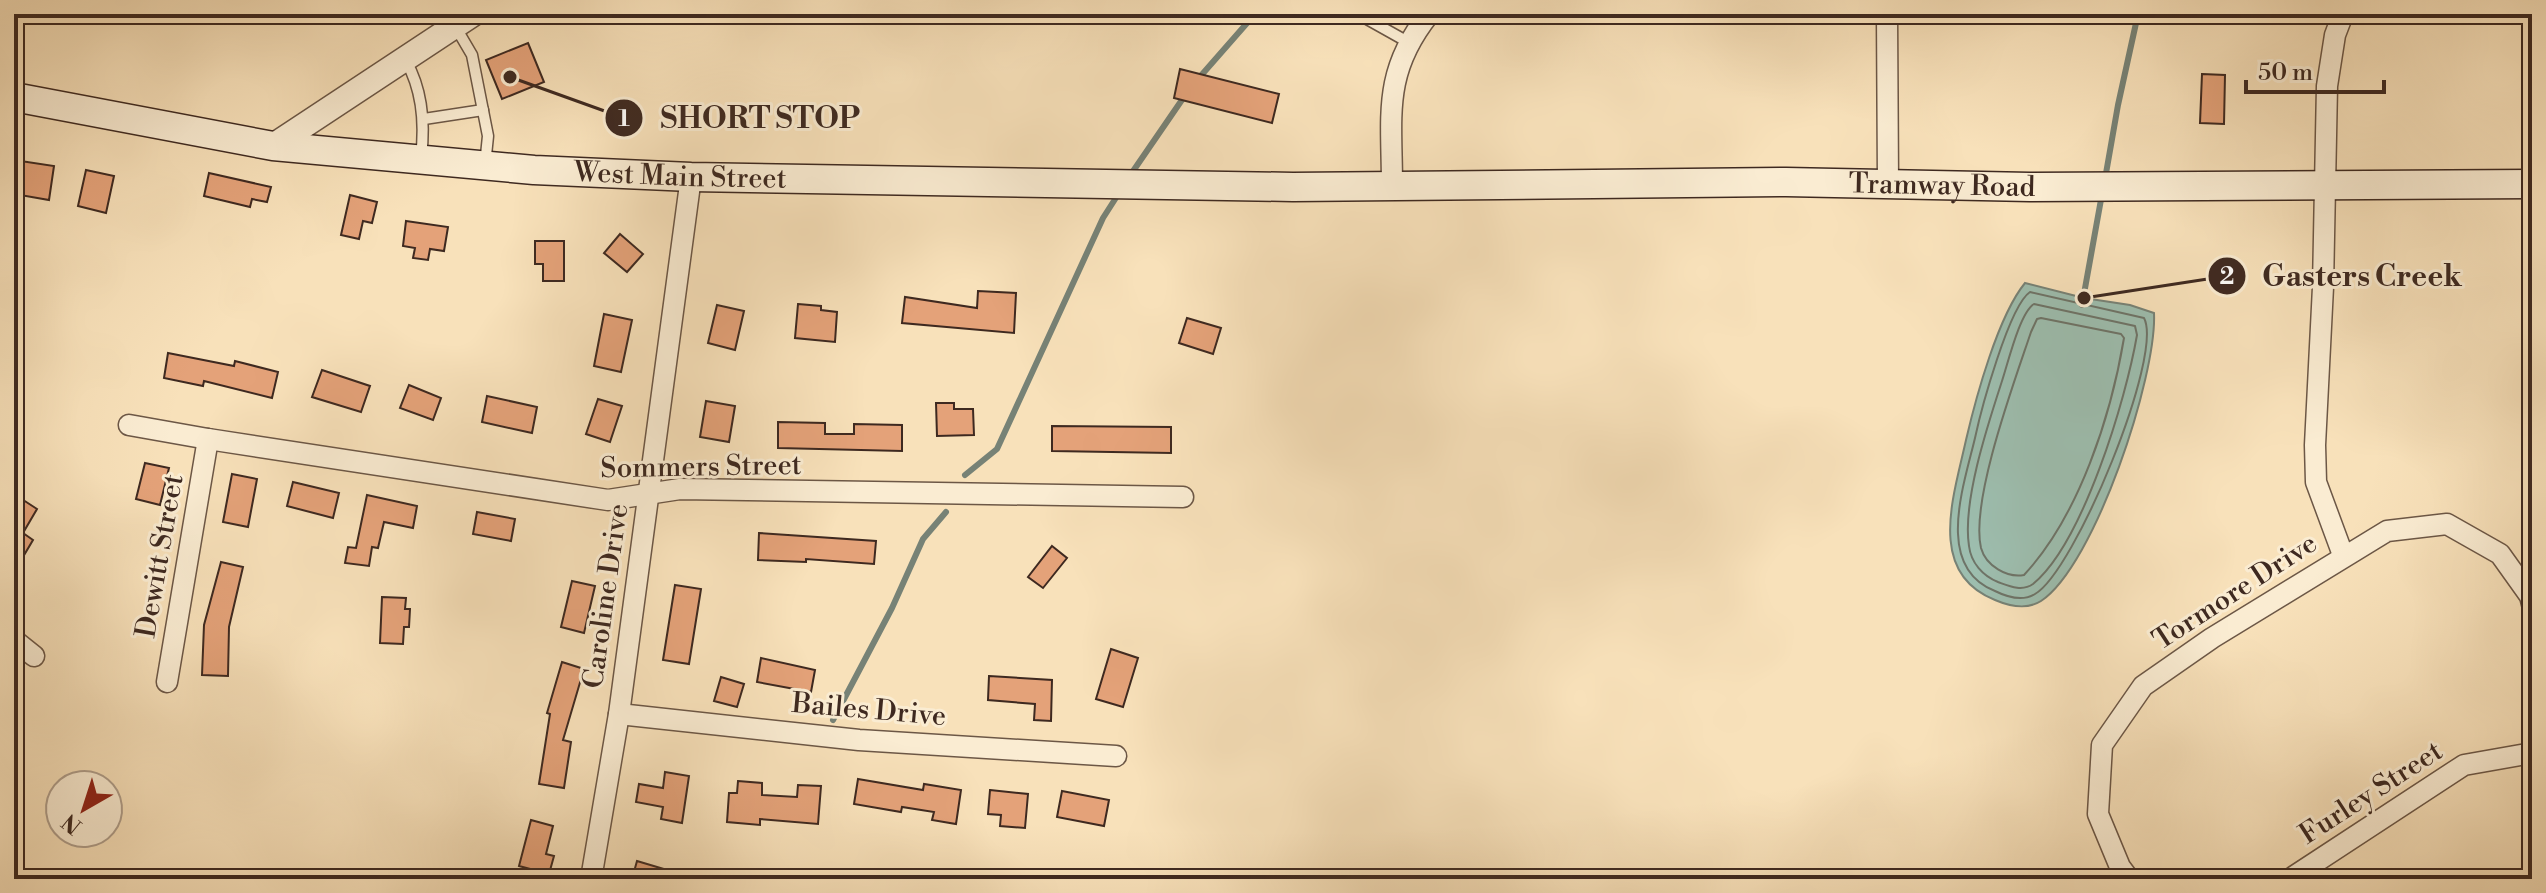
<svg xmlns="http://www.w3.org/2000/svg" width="2546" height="893" viewBox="0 0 2546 893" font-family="'Libre Bodoni',serif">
<rect width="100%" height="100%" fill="#f8e1ba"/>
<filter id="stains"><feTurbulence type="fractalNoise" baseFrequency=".0025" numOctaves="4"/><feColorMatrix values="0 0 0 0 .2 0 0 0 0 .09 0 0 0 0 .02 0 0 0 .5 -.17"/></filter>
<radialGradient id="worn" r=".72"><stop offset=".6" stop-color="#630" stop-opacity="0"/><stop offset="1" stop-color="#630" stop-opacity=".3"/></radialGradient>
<path fill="#9dbeaf" stroke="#778276" stroke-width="2" d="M2025,283l59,15 46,7 24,8c3,63 -59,252 -113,288 -14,9 -32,5 -46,-1 -69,-27 -41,-105 -29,-160 10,-43 32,-124 59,-157z"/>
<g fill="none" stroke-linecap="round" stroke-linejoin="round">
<g stroke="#6e7468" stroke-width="2">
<path d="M2030,292l114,26c20,37 -69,253 -109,276 -13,8 -28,3 -40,-3 -61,-24 -31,-106 -20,-153 6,-28 34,-132 55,-146z"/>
<path d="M2034,304l101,22 2,9c-11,64 -54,208 -104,249 -11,8 -24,2 -35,-2 -15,-6 -27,-19 -29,-36 -7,-44 19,-122 33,-165 6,-18 18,-69 32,-77z"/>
<path d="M2041,318l80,16 3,4c-13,78 -45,178 -100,237 -17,3 -38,-9 -43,-27 -11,-47 34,-168 50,-216l6,-13z"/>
</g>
<g stroke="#778276" stroke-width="6">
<polyline points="1198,79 1255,14"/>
<polyline points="1129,177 1186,94"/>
<polyline points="2105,179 2118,105 2138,14"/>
<polyline points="2082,305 2102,194"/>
<polyline points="965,475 997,449 1103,218 1119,193"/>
<polyline points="833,720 892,608 923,539 946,512"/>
</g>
</g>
<g fill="#e4a279" stroke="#3e2920" stroke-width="2">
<polygon points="528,43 544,82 502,99 486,60"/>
<polygon points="1180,69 1279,94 1272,123 1174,98"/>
<polygon points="2202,74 2225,75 2224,124 2200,123"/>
<polygon points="14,160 54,166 49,200 20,195 21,187 14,186"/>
<polygon points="86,170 114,176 106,213 78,206"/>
<polygon points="209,173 271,187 267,202 252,199 250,207 204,196"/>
<polygon points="350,195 377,202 372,223 363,221 359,239 341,235"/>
<polygon points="406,221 448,227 444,251 430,249 428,260 413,258 415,248 403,246"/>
<polygon points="620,234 643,254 627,272 604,253"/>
<polygon points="535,241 564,241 564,281 543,281 543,264 535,264"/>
<polygon points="978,291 1016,293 1014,333 902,323 905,297 977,308"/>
<polygon points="798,304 821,306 821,310 837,312 835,342 795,338"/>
<polygon points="717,305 744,311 735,350 708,343"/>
<polygon points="604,314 632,320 621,372 594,366"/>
<polygon points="1187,318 1221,328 1213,354 1179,343"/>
<polygon points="168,353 234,366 235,361 278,372 272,398 204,381 203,386 164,378"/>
<polygon points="322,370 370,386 361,412 312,397"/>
<polygon points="409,385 441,398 433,420 400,408"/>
<polygon points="487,396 537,407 532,433 482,422"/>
<polygon points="598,399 622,406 610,442 586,434"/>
<polygon points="706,401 735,406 729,442 700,437"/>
<polygon points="936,403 954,403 954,409 973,409 974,435 937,436"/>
<polygon points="778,422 825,423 825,434 854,434 854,424 902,425 902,451 778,448"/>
<polygon points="1052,426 1171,427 1171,453 1052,451"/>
<polygon points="145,463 169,468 160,505 136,499"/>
<polygon points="232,474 257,479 248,527 223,522"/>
<polygon points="293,482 339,493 333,518 287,506"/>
<polygon points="14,494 37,509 23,533 33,540 14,572"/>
<polygon points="367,495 417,506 413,528 384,522 378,548 372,547 369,566 345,563 348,547 356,548"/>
<polygon points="477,512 515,519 511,541 473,534"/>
<polygon points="759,533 876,541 874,564 806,559 806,562 758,560"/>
<polygon points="1052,546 1067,558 1043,588 1028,577"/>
<polygon points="221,562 243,567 229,627 228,676 202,675 204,625"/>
<polygon points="572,581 595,586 584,633 561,627"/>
<polygon points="675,585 701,589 689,664 663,660"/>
<polygon points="382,597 406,598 405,609 410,609 409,627 404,627 403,644 380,643"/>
<polygon points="1111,649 1138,658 1123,707 1096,699"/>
<polygon points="761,658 815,670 811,692 757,682"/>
<polygon points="562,662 584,669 563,740 571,742 564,788 539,784 550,714 547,713"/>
<polygon points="989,676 1052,680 1051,721 1034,720 1035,704 988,700"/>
<polygon points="721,677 744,684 737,707 714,701"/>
<polygon points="665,772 689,776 682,823 661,819 663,807 636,802 639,784 663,788"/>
<polygon points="858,779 923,790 924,784 961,790 956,824 932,820 934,812 902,807 901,812 854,804"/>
<polygon points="738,781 762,783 762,795 797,797 798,785 821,786 818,824 760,819 760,825 727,822 729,793 737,793"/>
<polygon points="990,790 1028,794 1025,828 1000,826 1001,815 988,814"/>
<polygon points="1062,791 1109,800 1104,826 1057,817"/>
<polygon points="531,820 553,826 546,854 554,856 549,874 519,866"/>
<polygon points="637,861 684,875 684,879 632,879"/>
</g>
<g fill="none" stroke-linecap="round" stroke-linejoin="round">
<defs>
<g id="service">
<polyline points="1358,14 1408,42"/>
<polyline points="455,26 472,55 488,136 485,165"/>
<path d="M406,61c17,30 19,63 15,96"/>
<polyline points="424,119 483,110"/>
</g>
<g id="minor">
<polyline points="1887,14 1888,184"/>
<polyline points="2343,14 2335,35 2327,86 2323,287 2315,445 2316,482 2343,555"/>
<path d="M1392,186c0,-70 -10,-113 37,-172"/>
<polyline points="129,425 208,439 608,500 680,489 1183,497"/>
<polyline points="14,640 34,656"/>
<polyline points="167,682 208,439"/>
<polyline points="619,714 859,740 1116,756"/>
<polyline points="591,879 619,714 691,177"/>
<polyline points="2129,879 2120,867 2098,814 2102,745 2143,686 2212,638 2387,531 2447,524 2500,554 2530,596 2532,604"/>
<polyline points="2290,879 2464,765 2532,753"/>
</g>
<polyline id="tertiary" points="273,146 473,14"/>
<g id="secondary">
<path id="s1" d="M14,97l259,49 261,24 157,7 602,10 493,-5 244,5 502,-3"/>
</g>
</defs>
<use href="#service" stroke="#6c5746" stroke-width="13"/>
<use href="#minor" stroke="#6c5746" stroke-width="23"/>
<use href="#tertiary" stroke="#6c5746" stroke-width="27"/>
<use href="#secondary" stroke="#3e2920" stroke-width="31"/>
<use href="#service" stroke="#faecd2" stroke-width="10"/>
<use href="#minor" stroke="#faecd2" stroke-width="20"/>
<use href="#tertiary" stroke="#faecd2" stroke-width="24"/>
<use href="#secondary" stroke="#faecd2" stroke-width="28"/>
</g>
<g text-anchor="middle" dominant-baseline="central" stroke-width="6" stroke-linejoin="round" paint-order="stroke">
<g font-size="28" fill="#3e2920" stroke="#faecd2">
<text stroke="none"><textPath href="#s1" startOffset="672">West Main Street</textPath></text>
<text stroke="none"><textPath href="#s1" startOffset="1934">Tramway Road</textPath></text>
<text transform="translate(701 467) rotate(-1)">Sommers Street</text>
<text transform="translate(160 556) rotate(-80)">Dewitt Street</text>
<text transform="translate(2235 592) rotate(-33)">Tormore Drive</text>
<text transform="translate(606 596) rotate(-82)">Caroline Drive</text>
<text transform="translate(869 710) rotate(5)">Bailes Drive</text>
<text transform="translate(2371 793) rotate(-33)">Furley Street</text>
</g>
</g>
<path fill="none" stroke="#3e2920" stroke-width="3" d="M510 77L624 118M2084 298L2227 276"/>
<g fill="#3e2920" stroke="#faecd2" stroke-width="3">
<circle cx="510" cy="77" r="8"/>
<circle cx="2084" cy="298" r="8"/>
<circle cx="624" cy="118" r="20"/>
<circle cx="2227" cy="276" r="20"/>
</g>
<g font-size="24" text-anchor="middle" font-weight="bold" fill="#fff">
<text x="624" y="126">1</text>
<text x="2227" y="284">2</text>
</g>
<g font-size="30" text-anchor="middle" font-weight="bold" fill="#3e2920" stroke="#faecd2" stroke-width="6" stroke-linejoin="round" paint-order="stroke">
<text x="760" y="128">SHORT STOP</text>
<text x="2362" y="286">Gasters Creek</text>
</g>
<rect width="2546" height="893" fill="none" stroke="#f8e1ba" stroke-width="48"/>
<rect x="16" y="16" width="2514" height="861" fill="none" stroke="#3e2920" stroke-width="4"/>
<rect x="24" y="24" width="2498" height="845" fill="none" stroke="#3e2920" stroke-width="2"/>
<g transform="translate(84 809) rotate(219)"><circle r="38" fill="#faecd2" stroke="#af9e8b" stroke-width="2"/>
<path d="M0-6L14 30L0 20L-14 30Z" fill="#8f2418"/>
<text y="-12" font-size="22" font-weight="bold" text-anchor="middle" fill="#3e2920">N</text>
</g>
<path d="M2246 80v12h138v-12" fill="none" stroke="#3e2920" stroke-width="4"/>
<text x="2258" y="80" font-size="24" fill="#3e2920" stroke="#faecd2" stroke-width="6" paint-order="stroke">50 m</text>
<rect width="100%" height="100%" filter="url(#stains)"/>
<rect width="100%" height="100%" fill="url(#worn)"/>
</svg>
